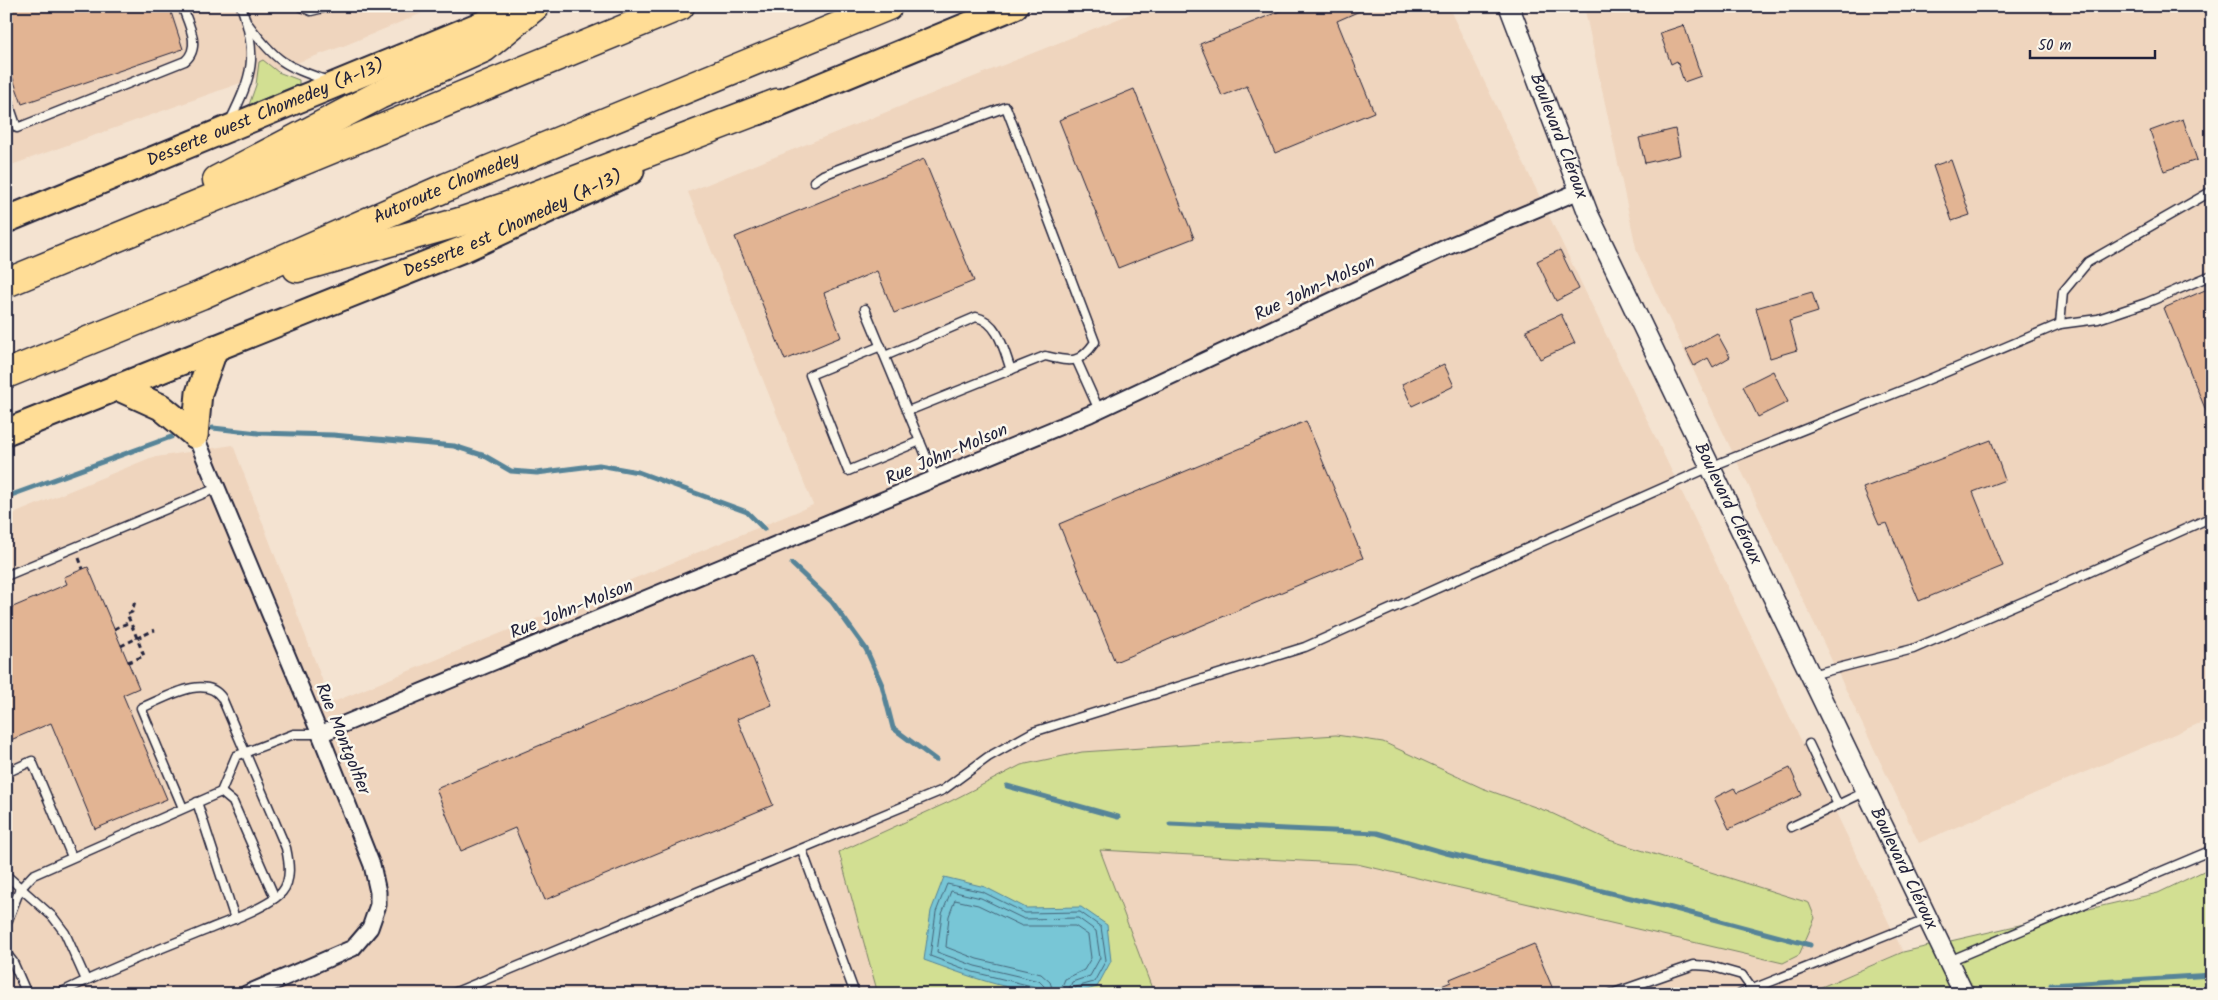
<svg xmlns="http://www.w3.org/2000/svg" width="2218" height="1000" viewBox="0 0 2218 1000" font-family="Kalam,sans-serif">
<rect width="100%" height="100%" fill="#f4e3d1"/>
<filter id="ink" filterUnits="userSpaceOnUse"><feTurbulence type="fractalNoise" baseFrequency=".02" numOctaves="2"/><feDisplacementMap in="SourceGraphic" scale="10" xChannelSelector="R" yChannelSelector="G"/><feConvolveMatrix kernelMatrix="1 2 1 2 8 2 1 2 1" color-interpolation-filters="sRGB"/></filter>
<g filter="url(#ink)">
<g fill="#efd5be">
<polygon points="6,6 439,6 346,45 6,167"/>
<polygon points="1150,6 1448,6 1903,952 1805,994 6,994 6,517 150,458 233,445 331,703 813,505 688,192"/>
<polygon points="1584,6 2212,6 2212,718 1919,843 1637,252"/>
</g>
<g fill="#d2df92" stroke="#7a8066">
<polygon points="263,60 278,72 299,80 299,84 249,105 256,85 259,62"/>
<polygon points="1336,735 1383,742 1482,788 1549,812 1609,840 1809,903 1815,918 1799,955 1783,963 1357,864 1100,850 1154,994 878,994 839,852 951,801 1021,765 1082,752"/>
<polygon points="2212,867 2212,994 1805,994 1903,952 2158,893"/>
</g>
<path fill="#78c6d6" stroke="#568498" d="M944,877l41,10 41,21 55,-1 26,18 4,36 -14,26c-8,2 -18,6 -26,6 -50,4 -102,-17 -147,-33l7,-49z"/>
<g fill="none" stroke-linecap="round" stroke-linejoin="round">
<g stroke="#446479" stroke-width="1">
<polyline points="1040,994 1036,987 973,972 930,956 936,912 947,884 983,892 1025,913 1080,912 1101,927 1106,960 1094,982 1076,987 1073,994"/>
<polyline points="1046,994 1044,986 1039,981 975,966 937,952 942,914 951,891 981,898 1024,919 1078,918 1096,931 1100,958 1090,976 1072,982 1067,994"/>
<polyline points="1054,994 1050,982 1041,974 977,959 946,947 949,916 955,900 978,905 1022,926 1075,926 1088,935 1091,958 1084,970 1065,979 1059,994"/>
</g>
<g stroke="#568498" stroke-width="5">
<polyline points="213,428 258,433 333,435 454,446 485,456 511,471 537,473 599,465 638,472 747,512 764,529"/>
<polyline points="6,497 171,437"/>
<polyline points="792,564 832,602 866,649 882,685 893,728 936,760"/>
<polyline points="1007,786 1118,817"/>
<polyline points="1170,824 1377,833 1446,853 1668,907 1810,945"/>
<polyline points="2051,985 2212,975"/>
</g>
</g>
<g fill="#e2b493" stroke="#22223b">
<polygon points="6,6 169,6 183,49 22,104 6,59"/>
<polygon points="1292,6 1371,6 1337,21 1374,112 1275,153 1247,86 1222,96 1200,44"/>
<polygon points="1684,25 1701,76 1684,82 1677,61 1671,64 1660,33"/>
<polygon points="1134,89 1194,238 1118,268 1059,120"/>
<polygon points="2183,119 2197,160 2164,171 2150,131"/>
<polygon points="1675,129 1680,155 1645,163 1639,138"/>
<polygon points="924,159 974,281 894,313 877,271 824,293 841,337 785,360 735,237"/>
<polygon points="1951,160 1970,215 1952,221 1933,166"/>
<polygon points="1560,250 1579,289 1556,301 1537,261"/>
<polygon points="2212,287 2212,423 2211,423 2164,308"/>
<polygon points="1812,292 1818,312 1789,321 1797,350 1770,358 1756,308"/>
<polygon points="1561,314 1575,343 1540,359 1526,330"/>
<polygon points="1717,333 1730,357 1713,367 1708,358 1694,366 1686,350"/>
<polygon points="1444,364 1454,386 1412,406 1402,384"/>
<polygon points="1773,371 1788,402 1758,417 1743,386"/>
<polygon points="1306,421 1363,558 1115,662 1059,524"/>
<polygon points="1991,440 2005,480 1973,492 2003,566 1919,601 1887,523 1879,525 1863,488"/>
<polygon points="88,567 139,688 123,695 167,799 95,829 51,723 6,742 6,610 67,584 64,577"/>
<polygon points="752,656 772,705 737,719 773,805 545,900 515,828 461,851 436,789"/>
<polygon points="1790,768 1802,795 1729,829 1714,798 1734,788 1737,793"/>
<polygon points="1534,944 1555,994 1422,994 1451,982 1450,979"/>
</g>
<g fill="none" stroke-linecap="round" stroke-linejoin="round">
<defs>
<g id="service">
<polyline points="300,6 311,11 332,6"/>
<path d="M248,24c29,39 36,41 80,57"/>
<path d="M6,96l11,32 168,-67c17,-14 3,-38 -3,-55"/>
<path d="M230,121c22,-45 29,-65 11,-115"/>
<path d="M814,181l9,-6 57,-22 126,-46 89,235c-16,23 -24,20 -50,14l-137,55"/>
<polyline points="865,309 936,480"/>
<polyline points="2060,324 2063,292 2088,262 2212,191"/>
<polyline points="881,346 810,375 848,471 920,441"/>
<path d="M885,356l91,-39c23,5 28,34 35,53"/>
<polyline points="1077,361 1099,410"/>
<polyline points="6,576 217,488"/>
<polyline points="1811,675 1913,649 2034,597 2212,517"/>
<polyline points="1809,744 1838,805"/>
<polyline points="6,773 32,761 72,857"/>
<polyline points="221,792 233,802 275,898"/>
<polyline points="197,802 235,919"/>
<polyline points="1791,827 1867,791"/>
<polyline points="802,850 855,994"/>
<polyline points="6,875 53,917 65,933 86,980"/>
<polyline points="6,925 20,889 33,875 221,792 236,756 294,734 320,734"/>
<polyline points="6,953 13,962 27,994"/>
<polyline points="1949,961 2212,850"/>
<path d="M58,994c47,-24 97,-43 146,-63 20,-8 65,-24 78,-39 10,-12 7,-30 4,-44l-64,-150c-17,-26 -60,2 -81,10l42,100"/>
<polyline points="451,994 943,790 988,757 1033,732 1305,647 1710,467 1913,386 2060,324 2098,319 2146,303 2212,275"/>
<polyline points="1611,994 1694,965 1710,966 1742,975 1752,989"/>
<polyline points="1740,994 1928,919"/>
</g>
<g id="minor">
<polyline points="195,435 320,734 372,865 378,892 378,905 370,928 353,948 246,994"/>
<polyline points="320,734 1090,414 1447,247 1579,191"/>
</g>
<g id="tertiary">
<path id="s1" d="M1509,6l79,207 376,781"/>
</g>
<g id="primary">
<polyline points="758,112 1015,6"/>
<path id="s2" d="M6,220l520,-214"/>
<polyline points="117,387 161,407 195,435"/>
<path id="s3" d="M6,432l460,-184 165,-77"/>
<polyline points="195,435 199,393 215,348"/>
</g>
<g id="motorway">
<polyline points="217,180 379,95 484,48 535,6"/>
<polyline points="297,268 460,222 508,206 777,103"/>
<polyline points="6,283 680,6"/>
<path id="s4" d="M6,374l195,-79 246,-108 441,-181"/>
</g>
</defs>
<use href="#service" stroke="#22223b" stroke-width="11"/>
<use href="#minor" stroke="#22223b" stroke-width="19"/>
<use href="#tertiary" stroke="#22223b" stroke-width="22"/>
<use href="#primary" stroke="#22223b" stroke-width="29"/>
<use href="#motorway" stroke="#22223b" stroke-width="31"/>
<g stroke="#22223b" stroke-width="3" stroke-dasharray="5 4" stroke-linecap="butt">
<polyline points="79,558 83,569"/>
<polyline points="114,629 130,622"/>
<polyline points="121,646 137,638 127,614 132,612 135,601"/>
<polyline points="128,662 144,656 137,638 155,630"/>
</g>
<use href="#service" stroke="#fbf7ec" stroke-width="8"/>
<use href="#minor" stroke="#fbf7ec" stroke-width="15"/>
<use href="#tertiary" stroke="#fbf7ec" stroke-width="19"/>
<use href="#primary" stroke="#ffdd96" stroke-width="25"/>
<use href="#motorway" stroke="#ffdd96" stroke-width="28"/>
</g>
</g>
<g text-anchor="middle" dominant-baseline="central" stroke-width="5" stroke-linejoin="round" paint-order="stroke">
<g font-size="18" fill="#22223b" stroke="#fbf7ec">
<text stroke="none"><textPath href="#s2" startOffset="281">Desserte ouest Chomedey (A-13)</textPath></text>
<text stroke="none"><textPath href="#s1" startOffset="139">Boulevard Cléroux</textPath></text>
<text stroke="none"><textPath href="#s4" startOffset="478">Autoroute Chomedey</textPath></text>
<text stroke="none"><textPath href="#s3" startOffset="548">Desserte est Chomedey (A-13)</textPath></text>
<text transform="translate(1315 289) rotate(-25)">Rue John-Molson</text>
<text transform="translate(947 455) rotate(-23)">Rue John-Molson</text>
<text stroke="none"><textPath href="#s1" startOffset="544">Boulevard Cléroux</textPath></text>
<text transform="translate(572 610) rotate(-22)">Rue John-Molson</text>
<text transform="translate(342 739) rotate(68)">Rue Montgolfier</text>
<text stroke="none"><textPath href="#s1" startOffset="949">Boulevard Cléroux</textPath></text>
</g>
</g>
<rect width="2218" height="1000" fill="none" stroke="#fbf7ec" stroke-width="25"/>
<rect x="12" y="12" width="2193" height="975" fill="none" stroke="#22223b" stroke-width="2" filter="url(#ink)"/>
<path d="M2030 50v8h125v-8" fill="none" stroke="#22223b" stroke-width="2.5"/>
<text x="2038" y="50" font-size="15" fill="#22223b" stroke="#fbf7ec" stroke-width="4" paint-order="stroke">50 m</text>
</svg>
